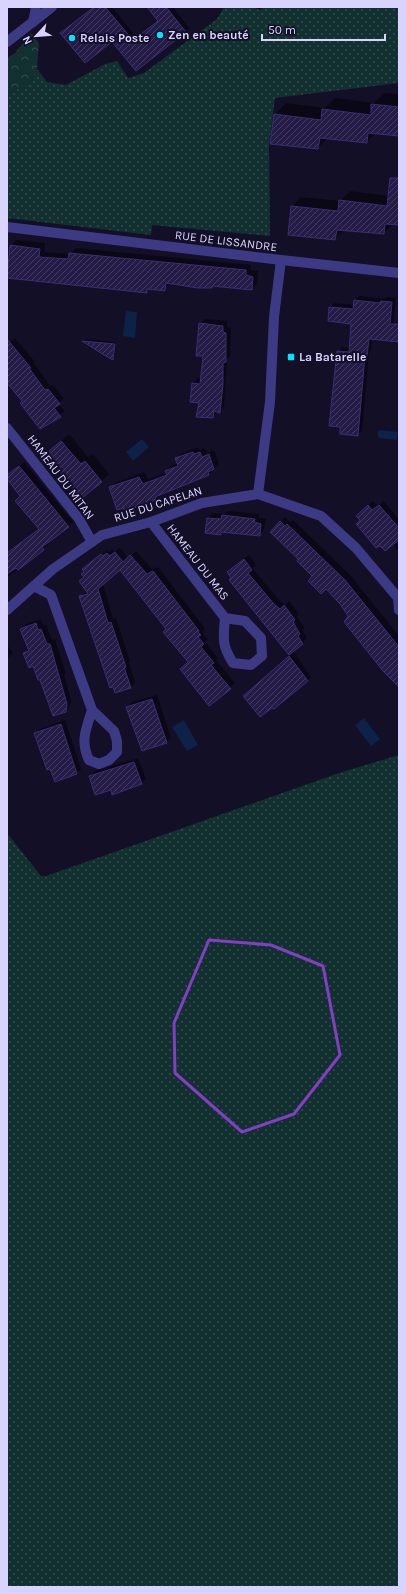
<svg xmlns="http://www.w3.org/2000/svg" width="406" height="1594" viewBox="0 0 406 1594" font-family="Karla,sans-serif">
<defs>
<pattern id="grass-dots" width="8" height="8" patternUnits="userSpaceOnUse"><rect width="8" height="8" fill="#12302f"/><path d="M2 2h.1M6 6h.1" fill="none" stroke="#344d4e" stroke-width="1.8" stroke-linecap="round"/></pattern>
<pattern id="forest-crowns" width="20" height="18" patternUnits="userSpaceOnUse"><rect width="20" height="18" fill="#12302f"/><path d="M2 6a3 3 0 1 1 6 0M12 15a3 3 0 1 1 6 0" fill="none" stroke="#344d4e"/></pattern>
<pattern id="building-hatch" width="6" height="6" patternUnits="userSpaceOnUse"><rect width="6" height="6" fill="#241b47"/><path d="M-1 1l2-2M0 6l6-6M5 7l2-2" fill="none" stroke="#433b63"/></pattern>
</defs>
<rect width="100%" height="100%" fill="#130f26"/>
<g fill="url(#grass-dots)">
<polygon points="224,7 252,7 260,10 265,7 399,7 399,83 275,98 269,144 270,236 152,225 151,235 7,218 7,95 30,82 37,69 47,82 66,85 105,64 117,61 128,78 144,73 217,19"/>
<polygon points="399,755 399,1587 7,1587 7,833 41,876 46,876 339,773"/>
</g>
<polygon fill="url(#forest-crowns)" points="31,33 39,43 37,69 30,82 7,95 7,58 15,53"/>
<g fill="#0c2248">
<polygon points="126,311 137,312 135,338 123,336"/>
<polygon points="379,430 398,432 397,440 379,438 377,434"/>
<polygon points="142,439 149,447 133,461 126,452"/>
<polygon points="364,718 380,739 371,746 355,725"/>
<polygon points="184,720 198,745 187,751 172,727"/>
</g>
<g fill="#0007">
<polygon points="94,7 112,7 137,38 159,21 148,7 173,7 189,28 136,70 112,40 65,29"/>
<polygon points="384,93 399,94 399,135 376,133 366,142 328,138 318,148 275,115 286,103 325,108 335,98 374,103"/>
<polygon points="399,186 399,224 393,224 384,233 345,229 335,239 292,207 301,197 340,201 350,191 389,196"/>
<polygon points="16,240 45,243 44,252 70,254 76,248 251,265 251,270 258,271 257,284 252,289 170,282 164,290 151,288 147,292 7,277 7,253 10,253 11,246"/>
<polygon points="359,296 385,299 386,297 396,298 392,336 372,339 371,350 369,352 362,431 357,435 338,352 342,347 350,348 352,324 330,307 335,303 355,305 355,301"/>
<polygon points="205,319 227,321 227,327 231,328 230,357 227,359 224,407 212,417 200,402 193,383 198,378 202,379 204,356 200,324"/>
<polygon points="15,338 35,362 34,363 50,386 53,385 64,398 58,404 65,411 41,427 7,381 7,345"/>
<polygon points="86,339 116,342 115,357 113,359 84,341"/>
<polygon points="69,434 88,457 93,454 109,474 101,481 54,456 50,451"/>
<polygon points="198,447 199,450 205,448 207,453 214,450 219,464 208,475 161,495 156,500 124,506 110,488 115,483 144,472 148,479 167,473 166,471 171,466 178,463 176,459 181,454"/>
<polygon points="24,462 73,522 47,542 48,544 43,549 7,578 7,555 40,528 21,495 7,477"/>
<polygon points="373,501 378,506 384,501 399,520 399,551 393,543 361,520 362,511"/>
<polygon points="228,511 259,514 259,518 266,519 264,530 260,535 223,531 220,534 206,533 208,518 212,513 225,514"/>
<polygon points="285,517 290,522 293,520 350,575 399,636 399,675 349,616 341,604 300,559 271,532"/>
<polygon points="120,548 128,558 136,551 152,569 158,567 203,626 205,629 202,632 208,639 205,642 218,658 216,660 235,683 230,688 189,662 167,629 120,569 103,584 113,619 116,618 130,661 129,663 135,683 130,688 80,596 87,591 85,577 88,565 107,550 108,552 112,549 114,552"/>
<polygon points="249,555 256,565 252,568 279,600 285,605 289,601 299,614 297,617 305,628 302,630 307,638 289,654 232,577 233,567"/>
<polygon points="41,619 43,625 46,625 52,640 55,639 66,674 64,675 71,700 70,706 65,711 21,629 26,624"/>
<polygon points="7,645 13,653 7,659"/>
<polygon points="294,652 311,677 307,681 271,672"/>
<polygon points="157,695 171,738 166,742 127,707 132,702"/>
<polygon points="65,720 81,769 76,773 51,768 35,733 40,729"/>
<polygon points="138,758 146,779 141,784 111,789 90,776 95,771"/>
</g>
<g fill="url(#building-hatch)" stroke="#3b2d73">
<polygon points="94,7 105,7 133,40 158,21 147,7 166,7 186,32 136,71 112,42 85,63 60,33"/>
<polygon points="371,104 399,107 399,136 368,133 367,143 320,138 318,149 270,144 274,114 321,120 322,109 371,115"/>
<polygon points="390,178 399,178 399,225 385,224 384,234 337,230 335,240 288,235 291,206 338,211 339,200 387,206"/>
<polygon points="10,245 40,249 39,257 68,259 69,253 246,270 246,275 253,277 252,290 212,286 212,288 198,288 166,283 165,291 147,289 147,293 7,278"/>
<polygon points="354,300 380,303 381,301 392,302 390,324 399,324 399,342 369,339 367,356 365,356 358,436 340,434 340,427 329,426 337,351 349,352 351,324 328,321 329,307 353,309"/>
<polygon points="199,323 223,326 223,332 226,333 226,362 223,363 223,384 220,413 214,411 213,418 196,417 199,403 190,402 192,383 200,384 203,356 196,356"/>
<polygon points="7,339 31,368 29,368 45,390 48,389 60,404 54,408 61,417 40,429 29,415 20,403 22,401 7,383"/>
<polygon points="82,341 115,344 113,360 104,355"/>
<polygon points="61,441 81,464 85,461 102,482 82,498 50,459 53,457 49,451"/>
<polygon points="193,452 194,454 200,452 202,457 209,454 214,469 208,472 209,475 155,497 156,500 125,511 124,508 117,510 109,487 139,477 143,484 167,475 165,471 178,466 175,458"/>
<polygon points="19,466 69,527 42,547 44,550 18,570 16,568 7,574 7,553 39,529 15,501 20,496 7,479 7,475"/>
<polygon points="368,505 372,510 379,505 399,528 399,540 385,551 380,546 376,548 356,524 360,520 356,516"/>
<polygon points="222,515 255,519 254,522 261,524 260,536 221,532 221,535 205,533 207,518 221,519"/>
<polygon points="280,521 285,526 287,524 345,580 399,647 399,687 383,671 344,622 348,616 340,604 326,589 321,594 308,581 312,576 297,561 298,559 270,532"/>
<polygon points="115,552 123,562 130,555 147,574 153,571 199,631 198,632 201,635 198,637 204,644 201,647 214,663 211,665 231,689 209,706 180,669 188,662 163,632 166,629 120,570 98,589 108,623 111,622 126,667 124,667 131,688 115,693 113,687 110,688 79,596 88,594 79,581 84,577 81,574 84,572 82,569 101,554 103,556 107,553 109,556"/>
<polygon points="244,559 252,570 248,573 274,604 280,609 284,605 295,620 293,622 300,634 298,636 303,644 289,655 229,580 231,578 227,572"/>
<polygon points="36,623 38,630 41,629 47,644 50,644 67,704 66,712 53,716 40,680 38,680 33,666 29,668 23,653 29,651 20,629"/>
<polygon points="289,656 308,681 274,709 272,708 260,717 243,696"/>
<polygon points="152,699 167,743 142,751 126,707"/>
<polygon points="61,724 77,774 55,782 50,769 47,770 34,733"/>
<polygon points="134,762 142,784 112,795 111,790 95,795 89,776"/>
</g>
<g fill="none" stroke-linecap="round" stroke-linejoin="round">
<g stroke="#3d3a85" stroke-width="10">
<polyline points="33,22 36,7"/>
<polyline points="7,42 52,7"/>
<polyline points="7,227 281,260 274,317 270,402 258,494"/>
<polyline points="281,260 399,273"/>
<polyline points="7,428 79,519 92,542"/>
<path d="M151,522l74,96 20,3 16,17 1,18 -11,9 -18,-2c-11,-17 -10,-24 -8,-45"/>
<path d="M34,586l17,9 41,115 22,21 3,10v11l-8,8 -10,4 -10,-4c-9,-19 -3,-31 3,-50"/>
<polyline points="398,598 399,610"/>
<polyline points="7,610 53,569 102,535 151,522 202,503 258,494 321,516 356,548 399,599"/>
</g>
</g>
<path fill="none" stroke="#843dc5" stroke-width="3" stroke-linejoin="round" d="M209,940l62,5 52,21 17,89 -46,59 -52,18 -67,-59 -1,-50z"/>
<g fill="#00e5ff" stroke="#130f26" stroke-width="1.5">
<circle cx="160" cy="35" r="4"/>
<circle cx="72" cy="38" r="4"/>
<rect x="287" y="353" width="8" height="8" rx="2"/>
</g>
<g text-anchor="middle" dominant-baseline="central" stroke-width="4" stroke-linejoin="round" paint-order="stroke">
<g font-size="12" font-weight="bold" fill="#d9d4ff" stroke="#130f26" text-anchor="start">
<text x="168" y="35">Zen en beauté</text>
<text x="80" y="38">Relais Poste</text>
<text x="299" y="357">La Batarelle</text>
</g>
<g font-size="12" fill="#d9d4ff" stroke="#130f26">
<text transform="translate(226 241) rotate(7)">RUE DE LISSANDRE</text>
<text transform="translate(61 477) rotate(53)">HAMEAU DU MITAN</text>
<text transform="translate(158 504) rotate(-18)">RUE DU CAPELAN</text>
<text transform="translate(198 562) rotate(52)">HAMEAU DU MAS</text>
</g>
</g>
<rect width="406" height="1594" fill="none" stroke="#d9d4ff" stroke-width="16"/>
<g transform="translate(36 36) rotate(244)" stroke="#130f26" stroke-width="3" paint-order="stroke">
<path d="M0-3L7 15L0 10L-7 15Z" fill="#d9d4ff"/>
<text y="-6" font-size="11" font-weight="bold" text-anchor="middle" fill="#d9d4ff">N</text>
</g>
<path d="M262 34v6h123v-6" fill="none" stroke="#d9d4ff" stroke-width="2"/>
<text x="268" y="34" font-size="12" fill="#d9d4ff" stroke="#130f26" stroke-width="3" paint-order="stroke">50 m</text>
</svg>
